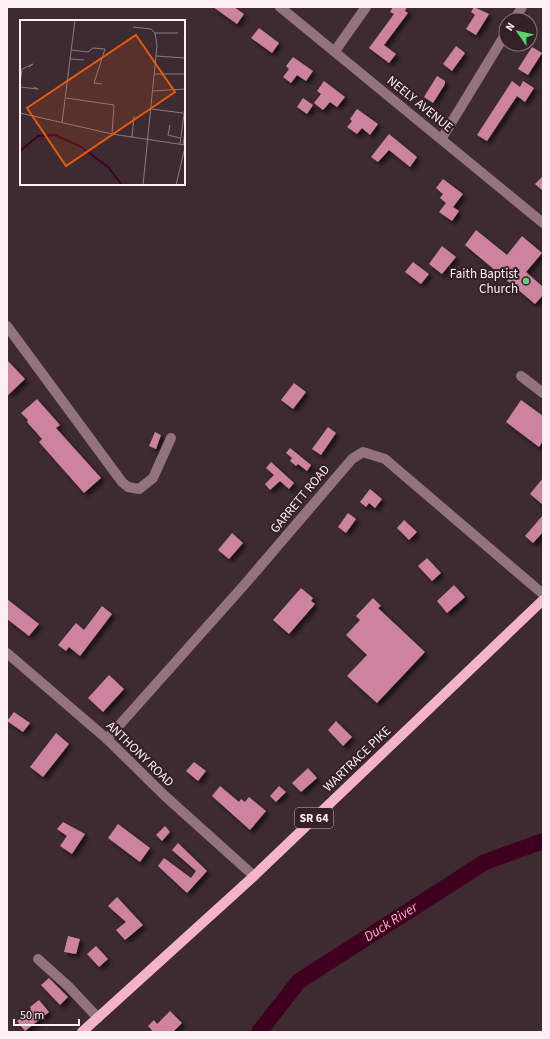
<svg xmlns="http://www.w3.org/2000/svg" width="550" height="1039" viewBox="0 0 550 1039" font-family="'Source Sans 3',sans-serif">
<defs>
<filter id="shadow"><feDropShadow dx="3.5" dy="3.5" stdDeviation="2" flood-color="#0009"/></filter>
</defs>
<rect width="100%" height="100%" fill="#3e2b32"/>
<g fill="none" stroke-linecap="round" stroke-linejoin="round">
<path stroke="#3f0020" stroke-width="16" id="s1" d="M259,1032l40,-51 186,-119 58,-21"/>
</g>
<g fill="#cd839d" filter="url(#shadow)">
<polygon points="213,7 234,7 244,14 237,24"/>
<polygon points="393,7 407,7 405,11 408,13 384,45 396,54 389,63 369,48 394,14 390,12"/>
<polygon points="474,7 489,14 476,35 466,29 475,15 471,12"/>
<polygon points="259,28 279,43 272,53 251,38"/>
<polygon points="456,46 465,53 452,71 443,64"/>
<polygon points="532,47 542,53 528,75 518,69"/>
<polygon points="293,57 313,71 306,81 297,75 291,83 283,77 289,69 286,66"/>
<polygon points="437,76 445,81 445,84 433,103 424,97"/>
<polygon points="324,81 345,97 337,107 330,102 323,110 314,103 321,94 317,91"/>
<polygon points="512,81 520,87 523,81 534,88 525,102 517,96 487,141 477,135"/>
<polygon points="303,98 313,105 307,114 297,107"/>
<polygon points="357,109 378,124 370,135 362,128 357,134 347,127 352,121 350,119"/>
<polygon points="389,134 417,157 410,167 389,150 378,162 371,157"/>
<polygon points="543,176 543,191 535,184"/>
<polygon points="443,179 463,194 453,207 459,211 452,221 439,212 446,203 440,198 443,194 436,188"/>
<polygon points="476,230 507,255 522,236 542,253 526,272 543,287 543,295 535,304 465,245"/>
<polygon points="442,246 456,257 442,274 429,264"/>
<polygon points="413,262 429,274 421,284 405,272"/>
<polygon points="7,360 25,379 7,396"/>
<polygon points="294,383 306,392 293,409 281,400"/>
<polygon points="37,399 60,425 56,428 101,478 84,493 39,442 42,439 27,422 28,420 21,413"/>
<polygon points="521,400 543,416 543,441 539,447 506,422"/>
<polygon points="328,427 336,433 321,455 312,449"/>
<polygon points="155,432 161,435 156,449 149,446"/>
<polygon points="290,448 311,465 307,471 298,464 296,466 290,461 292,458 286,453"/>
<polygon points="271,462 294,483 289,489 280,481 270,490 265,484 274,475 266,468"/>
<polygon points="543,478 543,505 530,494"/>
<polygon points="370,489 382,499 375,508 369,503 366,507 360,502"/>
<polygon points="348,513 356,519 346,533 338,527"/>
<polygon points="543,515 543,532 533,543 525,536"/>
<polygon points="404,520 417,532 409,540 397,528"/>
<polygon points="232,533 243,543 229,559 218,550"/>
<polygon points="427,558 441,573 432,581 418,566"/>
<polygon points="454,585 465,597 447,613 437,601"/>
<polygon points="301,588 313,598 311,601 315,604 289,634 273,620"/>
<polygon points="373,598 381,606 378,608 425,652 377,703 347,676 367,655 346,635 360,620 356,616"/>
<polygon points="7,599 39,624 29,636 7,619"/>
<polygon points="102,606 112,614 80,656 69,647 66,651 58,645 76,623 84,630"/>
<polygon points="109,675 124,689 103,712 88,698"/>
<polygon points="14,712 30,723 23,732 7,721"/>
<polygon points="336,721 352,737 343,746 328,730"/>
<polygon points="56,733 69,744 43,777 30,767"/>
<polygon points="194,762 206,771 198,781 186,771"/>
<polygon points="308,768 317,778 301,792 292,783"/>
<polygon points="220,786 239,802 241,799 245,802 249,797 266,811 250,830 212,796"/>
<polygon points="279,786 286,792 276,802 270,796"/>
<polygon points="63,822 85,834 72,854 60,846 67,836 57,829"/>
<polygon points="118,824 150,848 140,862 108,838"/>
<polygon points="165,826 170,832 162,841 156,835"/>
<polygon points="178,843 207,871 187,893 158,866 164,858 191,878 196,871 172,850"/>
<polygon points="117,897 143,925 125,940 116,930 126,922 108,906"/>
<polygon points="68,936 80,939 76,954 64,952"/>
<polygon points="96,946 108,959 99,967 87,954"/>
<polygon points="49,978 68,997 60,1005 41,985"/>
<polygon points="39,1000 49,1012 25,1031 17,1021 31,1010 30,1007"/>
<polygon points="170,1011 182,1023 173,1032 150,1032 152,1030 148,1026 154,1020 157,1024"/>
</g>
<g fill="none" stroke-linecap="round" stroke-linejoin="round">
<g stroke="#93737d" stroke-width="10">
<polyline points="280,7 543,223"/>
<polyline points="514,20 522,7"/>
<polyline points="335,51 366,7"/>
<polyline points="442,138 506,33"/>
<polyline points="7,326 122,482 128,487 139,489 153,478 171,438"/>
<polyline points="521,376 543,393"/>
<polyline points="7,653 107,739 165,796 254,876"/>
<polyline points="107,739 245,584 352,459 363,452 385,459 543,594"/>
<polyline points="38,959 69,987 98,1018"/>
</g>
<polyline stroke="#f5b3c9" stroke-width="10" points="82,1032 254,876 543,600"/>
</g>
<circle fill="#5ad56f" stroke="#342128" stroke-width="1.5" cx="526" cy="281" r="4"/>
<g text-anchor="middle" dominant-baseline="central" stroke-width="4" stroke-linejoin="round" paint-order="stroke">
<rect fill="#342128" stroke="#c1b2b7" stroke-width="1" x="295" y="808" width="38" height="20" rx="3"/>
<g font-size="12" font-weight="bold" fill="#fdf0f4">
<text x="314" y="818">SR 64</text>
</g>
<g font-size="13" fill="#fdf0f4" stroke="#342128">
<text transform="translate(420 104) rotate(39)">NEELY AVENUE</text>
<text transform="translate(300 499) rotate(-50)">GARRETT ROAD</text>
<text transform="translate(140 754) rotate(44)">ANTHONY ROAD</text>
<text transform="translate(357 759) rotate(-44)">WARTRACE PIKE</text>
</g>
<g font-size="13" fill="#fdf0f4" stroke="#342128" text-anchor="end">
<text x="518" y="274">Faith Baptist<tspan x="518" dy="15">Church</tspan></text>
</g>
<g font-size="14" font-style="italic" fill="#ffadca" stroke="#342128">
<text stroke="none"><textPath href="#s1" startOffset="174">Duck River</textPath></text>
</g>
</g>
<g transform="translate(20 20)">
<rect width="165" height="165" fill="#3e2b32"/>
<path fill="none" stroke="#3f0020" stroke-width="2" d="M0,131l18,-15 17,-1 25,11 28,21 14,18"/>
<path fill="none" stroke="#8a7a80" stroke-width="1" d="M113,7l18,2 4,4 2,13 -14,139M135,13h23M52,30l16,2 5,-4 12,1 -11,34 8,1M136,36l29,2M51,39l13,1M134,54h31M0,65l2,-16 11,-5 -4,3M0,67l18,2 -4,-2M133,71l32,-2M46,78l48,7 -2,29M131,89l32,4M0,93l92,21 73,11M42,103l13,-103M150,105l-2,10 12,3M112,117l2,-21M160,124l5,-38M163,125l2,-14M156,165l9,-38"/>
<path fill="#e8590c" fill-opacity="0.15" stroke="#e8590c" stroke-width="2" d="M116,15l39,57 -109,74 -39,-58z"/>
<rect width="165" height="165" fill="none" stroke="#fdf0f4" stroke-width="2"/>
</g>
<rect width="550" height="1039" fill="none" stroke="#fdf0f4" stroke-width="16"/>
<g transform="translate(518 32) rotate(304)"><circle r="19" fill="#342128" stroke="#84747a"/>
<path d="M0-3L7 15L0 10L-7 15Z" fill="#5ad56f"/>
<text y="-6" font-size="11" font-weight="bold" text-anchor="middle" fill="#fdf0f4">N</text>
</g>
<path d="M14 1019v6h65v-6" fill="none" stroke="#fdf0f4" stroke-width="2"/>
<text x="20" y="1019" font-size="12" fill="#fdf0f4" stroke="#342128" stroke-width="3" paint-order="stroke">50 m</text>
</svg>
